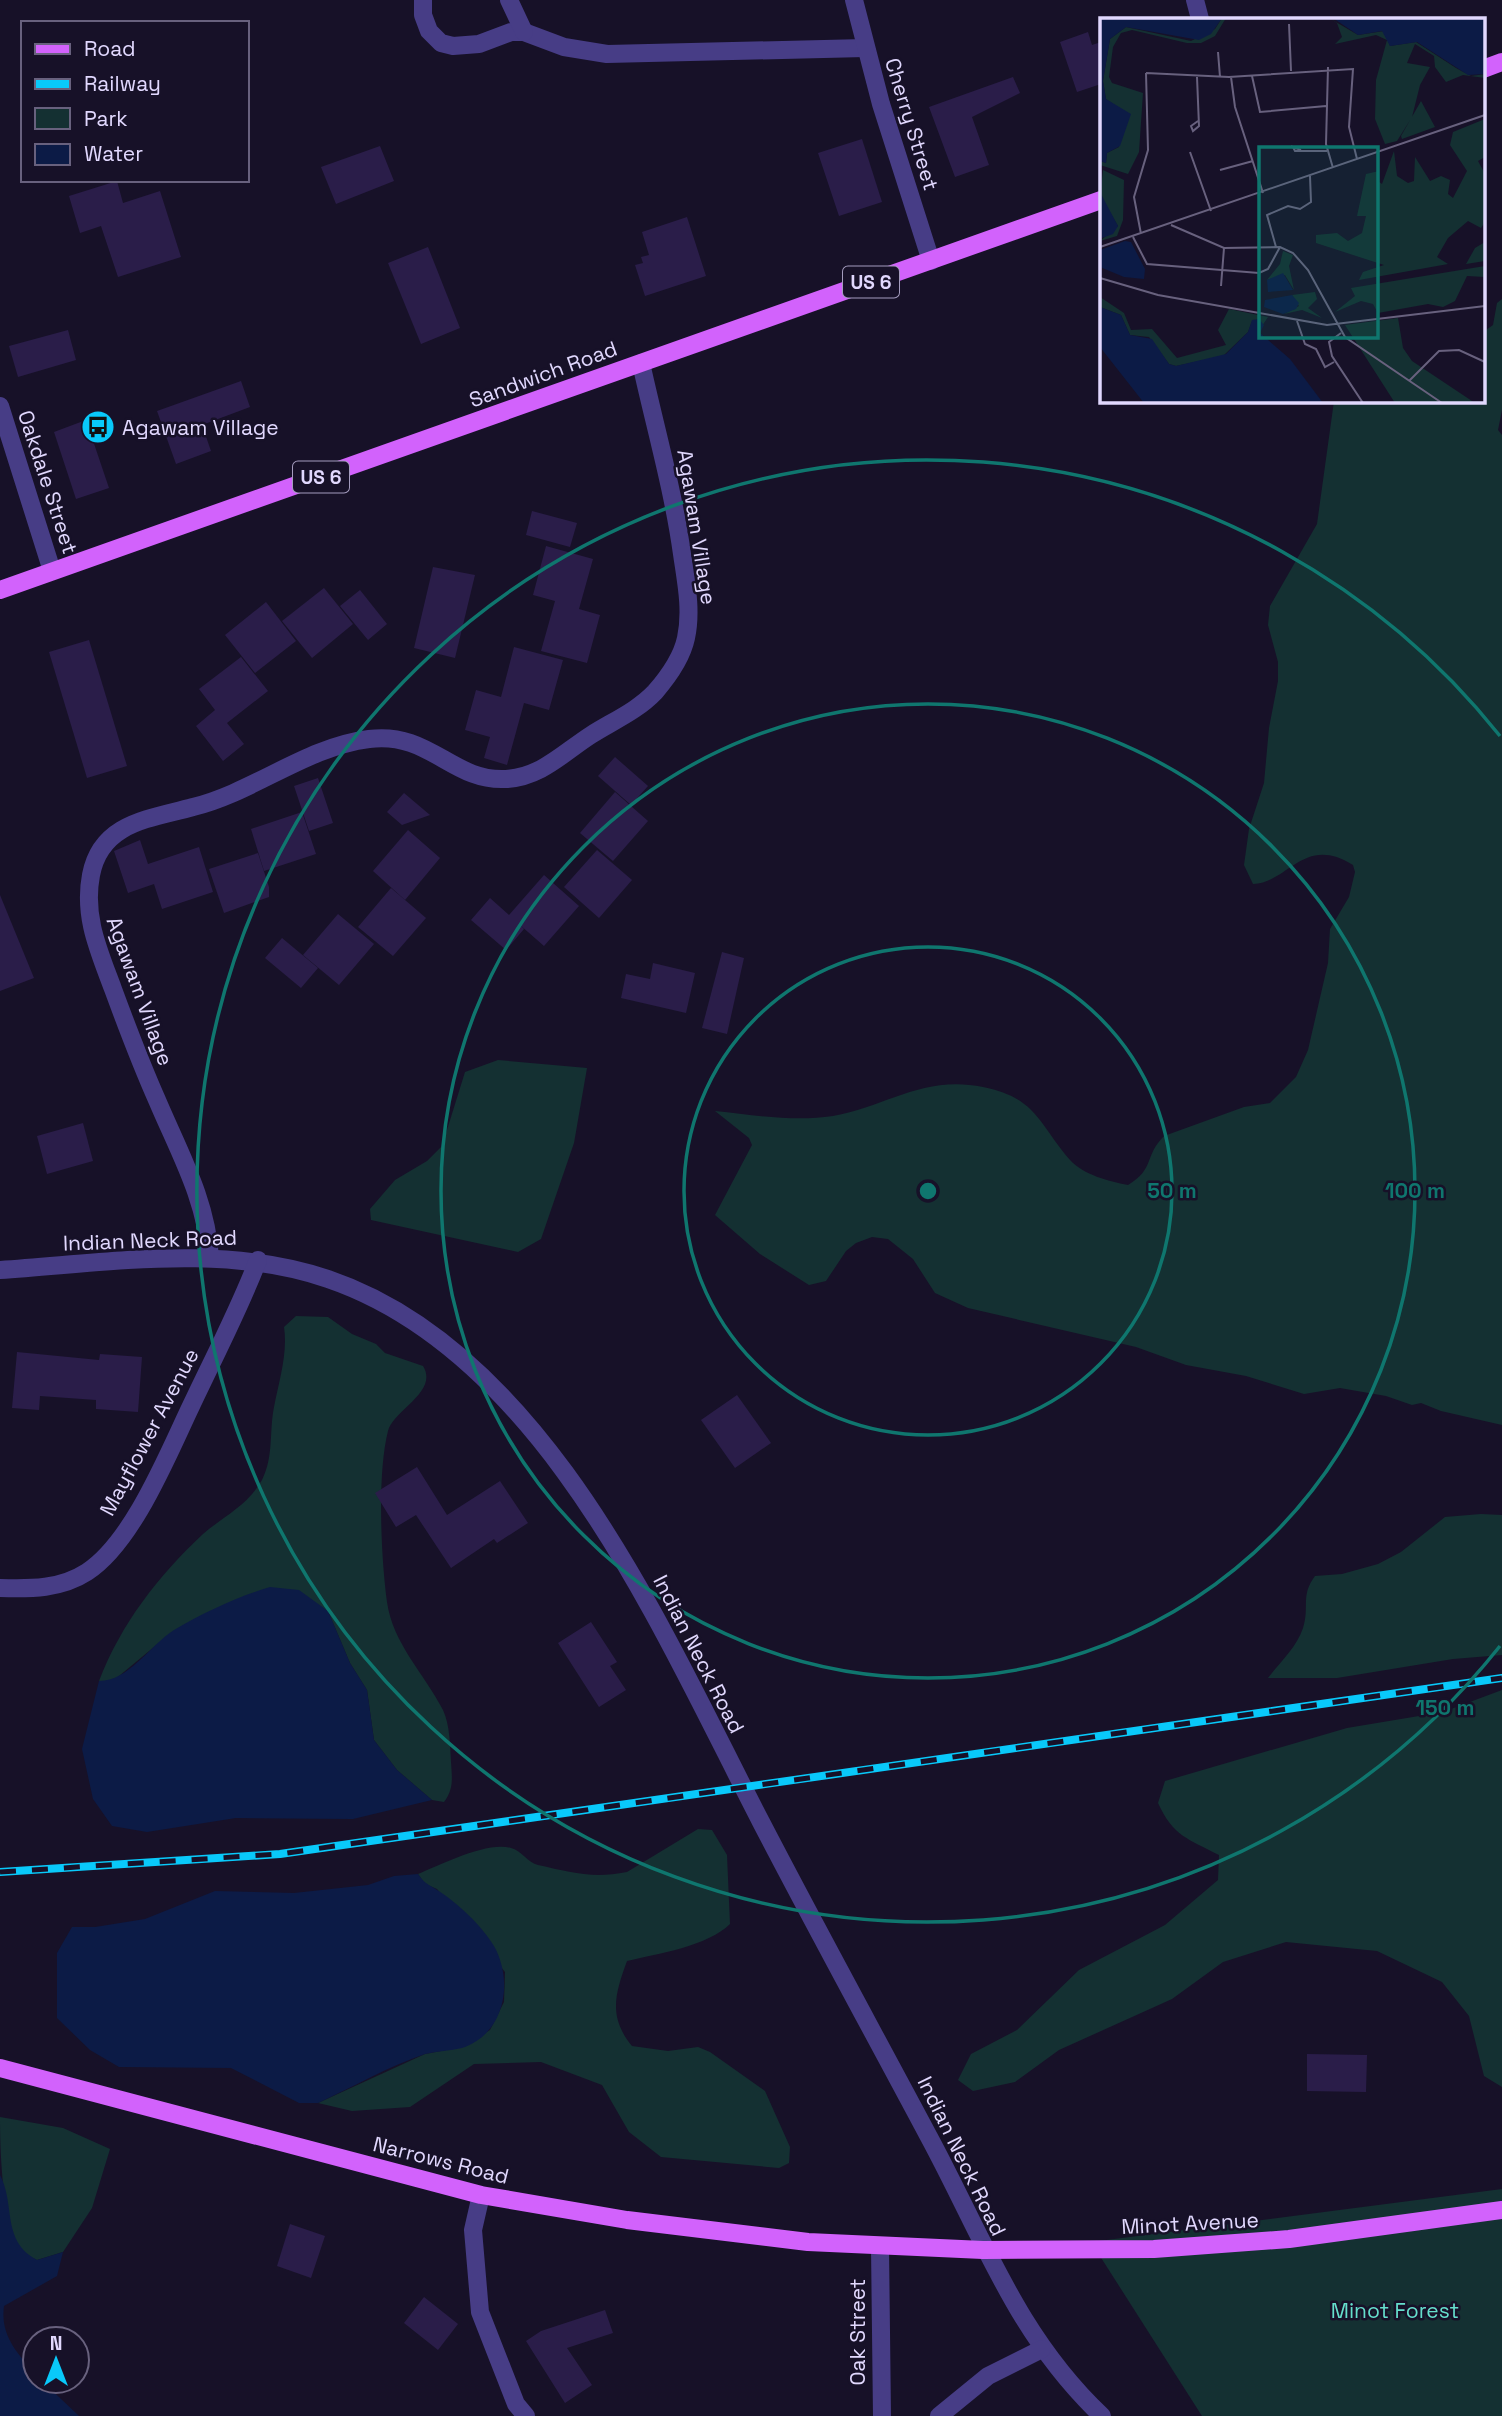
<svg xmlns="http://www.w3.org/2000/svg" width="1502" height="2416" viewBox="0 0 1502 2416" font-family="'Space Grotesk',sans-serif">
<rect width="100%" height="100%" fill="#171128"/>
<g fill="#143032">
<path d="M1502,299v111l-4,20 4,5v990l-61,-14 -20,-8 -9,2 -26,-9 -46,-8 -36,6 -58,-18 -60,-11 -50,-18 -168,-39 -33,-15 -22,-34 -25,-20 -16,-2 -16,6 -10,8 -20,30 -17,4 -49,-31 -45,-39 37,-70 -3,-7 -34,-27c39,4 79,11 118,5 55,-10 90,-41 150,-29 54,11 55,36 87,73 14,15 38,21 58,25 27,-16 16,-29 36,-49l80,-29 26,-4 26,-26 12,-27 20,-87 2,-34 19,-32 6,-25 -2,-7c-49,-31 -65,18 -100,19l-9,-19 5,-36 15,-46 5,-55 9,-47v-19l-10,-37 2,-19 47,-82 17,-123h149v-69l10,-7 4,-22z"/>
<polygon points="498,1060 587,1068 574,1143 541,1239 518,1252 371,1220 370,1209 395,1180 427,1161 442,1146 465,1072"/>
<path d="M296,1316l32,1 24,17 24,10 9,9 38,13c16,26 -30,44 -35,65 -11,43 -7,126 -1,171 6,42 37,71 56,108 7,15 7,36 8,52 1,16 3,27 -7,40l-12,-2 -35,-30 -23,-30 -7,-50 -17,-27 -22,-52 -156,21 -59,49h-14c22,-57 59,-105 104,-147 21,-18 45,-29 59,-54 12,-24 7,-48 12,-73 5,-26 14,-54 10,-80z"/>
<path d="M1481,1514l21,1v140l-49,4 -116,19h-69c12,-16 29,-31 35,-50 7,-21 -3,-32 12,-52l27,-2 36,-10 23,-12 44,-35z"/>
<path d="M1502,1690v397l-18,-11 -15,-60 -27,-34 -65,-31 -91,-9 -63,20 -51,37 -113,51 -44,32 -42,9 -15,-11 13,-26 46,-24 62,-60 86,-45 53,-45 1,-25c-31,-16 -46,-19 -61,-52l7,-22 182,-53 96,-16z"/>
<path d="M698,1829l14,1 15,25 3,69c-22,22 -73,30 -103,37 -12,33 -19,56 5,85l36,5 30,-4 12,5 55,39 25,56 -1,16 -10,5 -118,-11 -32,-25 -27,-47 -61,-23 -67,2 -64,43 -58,4 -34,-8 107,-49 37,-7 28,-17 14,-28 1,-30 -68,-83 -12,-5 -7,-10c22,-9 69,-33 93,-26 10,2 17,15 27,17 32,7 54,14 89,7z"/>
<path d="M0,2117l63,11 47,21 -18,59 -29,44 -26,8c-4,-2 -11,-5 -15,-8 -20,-22 -22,-105 -22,-135z"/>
<polygon points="1502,2189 1502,2416 1202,2416 1091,2242"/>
</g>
<g fill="#0c1b46">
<path d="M270,1587l29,3 29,21 22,52 17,27 7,50 23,30 35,30 -79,19 -117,-1 -89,14 -35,-6 -19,-27 -11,-50 17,-68c30,0 50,-35 75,-51 31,-18 62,-33 96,-43z"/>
<path d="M418,1874c6,9 10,10 19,16 21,13 45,36 57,56 20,36 11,88 -32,102 -12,3 -25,3 -37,6 -36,12 -72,33 -107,49h-19l-68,-35 -112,-1 -29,-17 -33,-32v-65l15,-26h23l50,-8 70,-28 79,2 74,-8 26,-9z"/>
<path d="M0,2175c16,31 1,65 37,85l26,-8 -6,24 -53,30c-4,29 13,47 31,67v8h7l37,35h-79z"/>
</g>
<g fill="#2a1d49">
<polygon points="1088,32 1092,45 1101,42 1101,84 1077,92 1060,42"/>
<polygon points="1013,77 1020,93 972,117 989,165 955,177 929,107"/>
<polygon points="862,139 882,202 839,216 818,153"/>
<polygon points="380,146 394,181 336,204 321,167"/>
<polygon points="117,181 123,203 160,191 181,257 118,277 101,226 80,233 69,196"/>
<polygon points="687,217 706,276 645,296 635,265 643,263 641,257 649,255 642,232"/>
<polygon points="428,247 460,328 421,344 388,263"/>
<polygon points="68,330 76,360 18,377 9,346"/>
<polygon points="241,381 250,407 202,425 211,451 176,464 157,411"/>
<polygon points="86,420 109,488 76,499 54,432"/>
<polygon points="532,511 577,523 570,547 526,535"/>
<polygon points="546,546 593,559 579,609 600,615 587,663 541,651 555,601 533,595"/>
<polygon points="433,567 475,575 455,658 414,648"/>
<polygon points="324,588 353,624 312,658 282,621"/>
<polygon points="360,590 387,624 368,640 340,606"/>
<polygon points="266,602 296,641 255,673 225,635"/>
<polygon points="89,640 127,766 87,778 49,652"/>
<polygon points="514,647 563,660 549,710 524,703 507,765 484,758 490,737 465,730 476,690 501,697"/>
<polygon points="241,657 268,691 227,723 244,744 223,761 196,726 215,710 199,689"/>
<polygon points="615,757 648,786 631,805 598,776"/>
<polygon points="318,778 333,823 309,831 294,786"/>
<polygon points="615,792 648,821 613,861 580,833"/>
<polygon points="404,793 430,815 402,825 387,812"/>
<polygon points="302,812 316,854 264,871 251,829"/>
<polygon points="408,830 440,858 405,900 373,871"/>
<polygon points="140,840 148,864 199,847 213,892 162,909 154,884 128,893 114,851"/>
<polygon points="597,850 632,880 599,918 564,887"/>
<polygon points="258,853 269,887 269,897 224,913 209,869"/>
<polygon points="544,875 579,906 544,946 520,925 524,929 506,950 471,920 490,898 509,915"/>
<polygon points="391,888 426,918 393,956 358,927"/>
<polygon points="0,895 34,978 0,991"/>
<polygon points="338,914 374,944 339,985 303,955"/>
<polygon points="282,938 318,968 301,988 265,958"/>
<polygon points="722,952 744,958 727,1034 702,1028"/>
<polygon points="653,963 695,973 686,1013 621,998 626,974 650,979"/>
<polygon points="83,1123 93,1161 47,1174 37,1136"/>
<polygon points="17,1352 99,1360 100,1354 142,1357 138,1412 96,1409 96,1400 40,1396 39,1410 12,1408"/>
<polygon points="737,1395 771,1443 735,1468 701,1420"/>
<polygon points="417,1467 447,1515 500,1481 528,1523 497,1543 494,1539 451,1568 416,1515 396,1527 375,1493"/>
<polygon points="591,1622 617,1662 610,1666 626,1690 599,1707 558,1643"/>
<polygon points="1307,2054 1367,2055 1366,2092 1307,2091"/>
<polygon points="290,2224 325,2236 311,2278 277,2266"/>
<polygon points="424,2297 458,2324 438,2350 404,2323"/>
<polygon points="605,2310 613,2333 567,2348 592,2385 565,2403 526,2341 541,2331"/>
</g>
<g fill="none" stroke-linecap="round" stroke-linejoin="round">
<g stroke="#473d86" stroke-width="18">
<polyline points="423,0 423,15 429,31 441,43 453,46 479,44 511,32 524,32 564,47 607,54 865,48"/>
<polyline points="509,0 524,32"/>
<polyline points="854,0 881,104 931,261"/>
<polyline points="1195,0 1200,19"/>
<polyline points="0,406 52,571"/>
<path d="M210,1258c-3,-57 -31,-106 -53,-158 -16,-36 -30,-73 -44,-111 -14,-38 -30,-72 -22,-114 10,-53 59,-56 102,-68 61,-15 113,-60 176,-68 61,-8 83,43 137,40 35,-2 57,-26 85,-44 22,-14 46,-24 64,-43 13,-15 27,-35 31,-54 6,-28 0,-56 -4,-84 -9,-65 -27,-127 -41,-191"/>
<path d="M0,1270c108,-7 223,-27 328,9 218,74 335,354 433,543 55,106 112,210 168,315 54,100 88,199 173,279"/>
<path d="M0,1588c31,1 61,1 87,-16 46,-30 81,-118 104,-166 23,-49 48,-96 67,-146"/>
<polyline points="481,2195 473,2230 480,2312 516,2404 526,2416"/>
<polyline points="880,2247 882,2416"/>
<polyline points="939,2416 988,2376 1042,2349"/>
</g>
<g stroke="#d262fc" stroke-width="18">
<polyline points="1483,69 1502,62"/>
<polyline points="0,590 1101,200"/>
<polyline points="0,2068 481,2195 627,2220 808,2242 983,2250 1154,2249 1289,2239 1502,2210"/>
</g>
<defs>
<polyline id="rail" points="0,1872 280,1854 1502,1678"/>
</defs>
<use href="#rail" stroke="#09c9fa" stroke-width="8"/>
<use href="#rail" stroke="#171128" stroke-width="5" stroke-dasharray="16" stroke-linecap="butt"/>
</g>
<g fill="none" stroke="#0f766e" stroke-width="3.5">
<circle cx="928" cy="1191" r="244"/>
<circle cx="928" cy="1191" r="487"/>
<path d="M1500 1646A731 731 0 1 1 1500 736"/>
</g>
<defs>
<symbol id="bus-disc" viewBox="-11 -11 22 22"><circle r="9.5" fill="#09c9fa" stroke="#171128"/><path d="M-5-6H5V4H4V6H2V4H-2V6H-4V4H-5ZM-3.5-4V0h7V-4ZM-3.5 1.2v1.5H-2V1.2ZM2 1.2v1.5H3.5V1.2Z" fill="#111"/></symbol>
</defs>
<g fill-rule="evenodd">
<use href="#bus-disc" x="79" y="408" width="38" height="38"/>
</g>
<g text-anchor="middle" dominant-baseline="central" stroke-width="5" stroke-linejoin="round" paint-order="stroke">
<g fill="#171128" stroke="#a49cbe" stroke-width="2">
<rect x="843" y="266.5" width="56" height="31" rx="5"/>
<rect x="293" y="461.5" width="56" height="31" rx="5"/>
</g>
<g font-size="19" font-weight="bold" fill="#e1d8fe">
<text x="871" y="282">US 6</text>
<text x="321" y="477">US 6</text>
</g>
<g font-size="21" fill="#e1d8fe" stroke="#171128">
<text transform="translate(912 124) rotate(73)">Cherry Street</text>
<text transform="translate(543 374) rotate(-20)">Sandwich Road</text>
<text transform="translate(48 482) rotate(72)">Oakdale Street</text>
<text transform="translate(697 527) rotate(81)">Agawam Village</text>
<text transform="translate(140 991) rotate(70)">Agawam Village</text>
<text transform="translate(150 1240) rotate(-2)">Indian Neck Road</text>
<text transform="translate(149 1432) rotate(-62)">Mayflower Avenue</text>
<text transform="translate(699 1654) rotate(63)">Indian Neck Road</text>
<text transform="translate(962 2156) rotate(64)">Indian Neck Road</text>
<text transform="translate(441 2160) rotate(14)">Narrows Road</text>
<text transform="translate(1190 2223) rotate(-3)">Minot Avenue</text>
<text transform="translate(857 2332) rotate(-90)">Oak Street</text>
</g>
<g font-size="21" fill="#e1d8fe" stroke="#171128" text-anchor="start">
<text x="122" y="427">Agawam Village</text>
</g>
<g font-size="21" fill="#65decc" stroke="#171128">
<text x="1395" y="2310">Minot Forest</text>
</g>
</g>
<g transform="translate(1100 18)">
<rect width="385" height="385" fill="#171128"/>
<path d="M122,0h4l-11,18 -14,7h-14l-55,-13 -11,3 -8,14 -4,30 3,6 31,10 -4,59 -11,22 -28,-9v-4l6,2 1,-10 12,-6 -6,-43 -7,-5 -3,-18 7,-42 16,-12 65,14 24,-12zM229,0l29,17 26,-4 6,15 26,-4 40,26 15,8 14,-2v4l-22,-3 -17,7 -11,-15 -1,-11 -19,-12 -8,19 23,4 -10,18 -8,32 -15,24 -12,3 -10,-25 1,-39 11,-40 -11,-5 -41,9 7,-7 -5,-14zM321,83l14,26 -33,12 -1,-3zM385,101v38l-7,4 6,11 1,50 -4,6 -13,-7 -20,17 -11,19 11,7 -89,16 4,-8 21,-7 -68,-22v-8l21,-2 11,8 14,-8 4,-17h-9l9,-42 13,-3 -1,10 4,3 12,-33 3,25 11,7 6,-2 1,-24 15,24 11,-5 9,4 -2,14 5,4 14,-27 -17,-26 3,-13zM3,152l21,10 -1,40 -6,16 -17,5 18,-15 -18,-30zM385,224v19l-19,3 9,-16zM183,233l10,4 -4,11 5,24 -9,-15 -18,5 13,-16zM385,248v11l-18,-1 -12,25 -12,6 -15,-3 -50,9 -5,-9 -12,-3 -26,11 20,-16 -4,-8zM215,274l2,7 -9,9 14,10 -20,-8 -18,4 15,-8 -7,-11zM0,279l24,16 7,17 21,-1 25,29 49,-13 -8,-15 11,-21 39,8 -6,9 -2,-6 -8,1 -4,11 -25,24 -47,10 -7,-2 -20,-27 -19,-2 -9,-20 -21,-8zM298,300l5,30 9,13 63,42h-80l-50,-78z" fill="#143032"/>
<path d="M0,0h122l-11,16 -12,6 -73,-13 -16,12 -7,42 3,18 25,15 -11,32 -13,7 -1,10 -6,-2zM233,0h152v56l-17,1 -51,-33 -27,4 -8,-15 -24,4zM1,176l17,32 -5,8 -11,4zM25,223l6,1 14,27 -1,10 -20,-2 -24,-10v-17zM183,255l10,17 -25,2 -1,-12zM192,277l7,8 -3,6 -13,5 -19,-7 1,-7zM0,289l21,8 9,20 22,4 17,25 7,2 50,-12 22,-22 4,-12 7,-1 5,6 -4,8 30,26 33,44h-179l-44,-56z" fill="#0c1b46"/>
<path fill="none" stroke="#68617e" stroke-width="2" d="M189,6l2,47M118,34l2,25M228,49l-2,77 7,24M46,55l83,4 124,-8 -4,58 8,32M152,58l8,36 66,-6M97,59l2,49 -6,5 -2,-5 7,-5M131,59l4,30 28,86M201,132l-8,-3 2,4h32M90,134l21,59M120,152l33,-9M71,207l53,23 56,-1 13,6 15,17 37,67 97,66M41,216l-7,-37 14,-47 -2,-77M33,219l14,27 112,9 9,-4 12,-22M0,229l385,-132M176,229l-9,-32 21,-9 12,3 11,-7 -1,-26M0,260l58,17 169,30 158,-19M121,268l3,-38M197,303l8,23 11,5 9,18 9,-5M241,315l-12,9 3,14 31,47M309,363l30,-30 20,-1 26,12"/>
<path fill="#0f766e" fill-opacity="0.15" stroke="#0f766e" stroke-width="3.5" d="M159,129h119v191h-119z"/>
<rect width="385" height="385" fill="none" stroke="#e1d8fe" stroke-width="3.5"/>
</g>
<circle cx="928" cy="1191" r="10" fill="#0f766e" stroke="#171128" stroke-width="3.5"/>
<g font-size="21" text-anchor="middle" font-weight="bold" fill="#0f766e" stroke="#171128" stroke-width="5" stroke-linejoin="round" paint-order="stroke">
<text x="1172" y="1198">50 m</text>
<text x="1415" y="1198">100 m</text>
<text x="1445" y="1715">150 m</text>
</g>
<rect x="21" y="21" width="228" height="161" fill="#171128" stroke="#68617e" stroke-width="2"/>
<rect x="35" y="44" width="35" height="10" fill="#d262fc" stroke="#68617e" stroke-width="2"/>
<text x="84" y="56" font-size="21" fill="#e1d8fe">Road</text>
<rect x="35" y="79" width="35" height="10" fill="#09c9fa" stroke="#68617e" stroke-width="2"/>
<text x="84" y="91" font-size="21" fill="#e1d8fe">Railway</text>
<rect x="35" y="108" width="35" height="21" fill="#143032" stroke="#68617e" stroke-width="2"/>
<text x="84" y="126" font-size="21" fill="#e1d8fe">Park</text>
<rect x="35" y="144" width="35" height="21" fill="#0c1b46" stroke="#68617e" stroke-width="2"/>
<text x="84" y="161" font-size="21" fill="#e1d8fe">Water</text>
<g transform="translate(56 2360)"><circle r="33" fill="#171128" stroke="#68617e" stroke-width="2"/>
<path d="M0-5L12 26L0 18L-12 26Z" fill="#09c9fa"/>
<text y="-10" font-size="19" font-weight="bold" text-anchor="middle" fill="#e1d8fe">N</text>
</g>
</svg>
